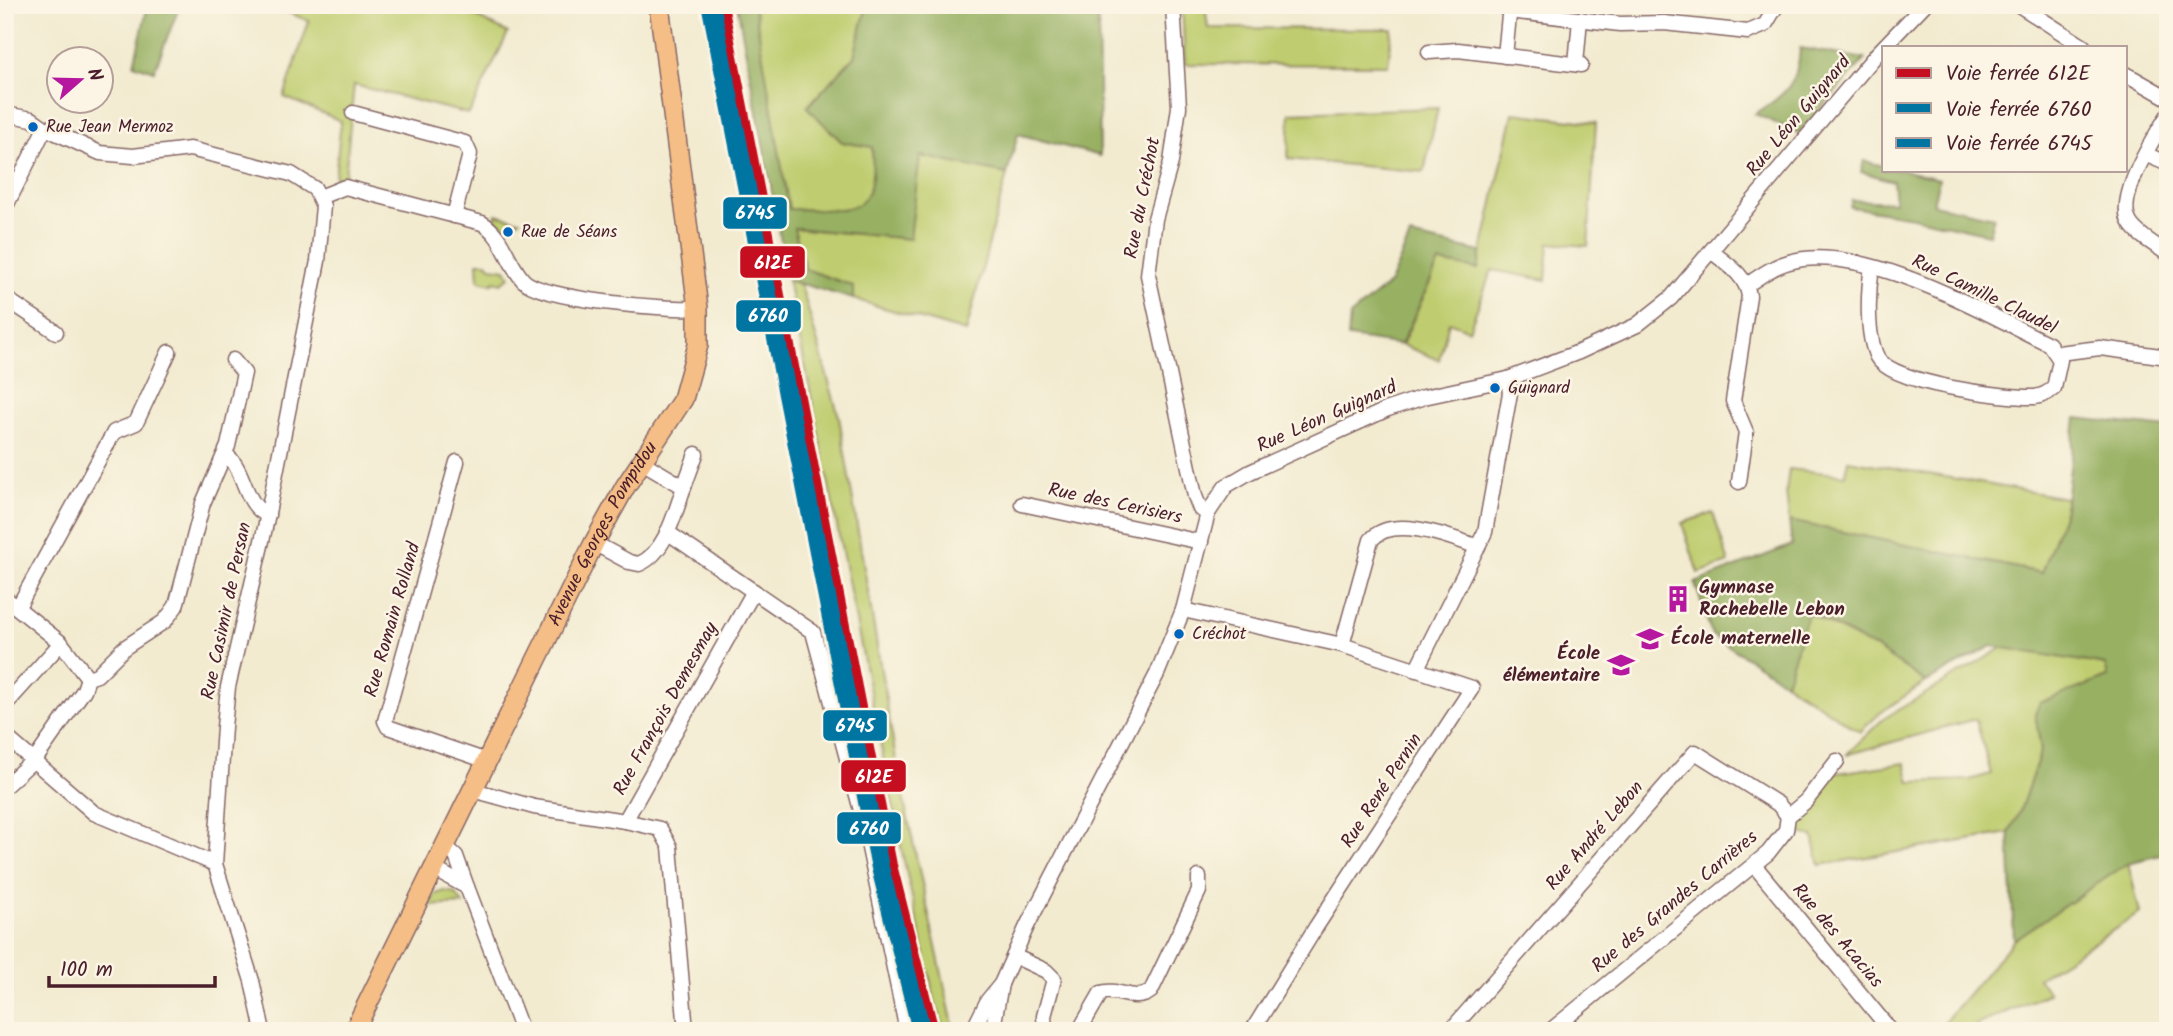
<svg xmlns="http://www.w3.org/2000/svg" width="2173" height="1036" viewBox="0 0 2173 1036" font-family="Kalam,sans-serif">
<rect width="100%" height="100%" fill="#fcf5e5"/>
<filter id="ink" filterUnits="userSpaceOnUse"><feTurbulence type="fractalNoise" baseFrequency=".0143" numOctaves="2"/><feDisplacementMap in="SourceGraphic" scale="14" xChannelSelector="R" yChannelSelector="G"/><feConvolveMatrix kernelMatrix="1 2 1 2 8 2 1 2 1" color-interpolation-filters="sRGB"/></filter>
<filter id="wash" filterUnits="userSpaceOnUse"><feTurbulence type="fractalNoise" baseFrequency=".00686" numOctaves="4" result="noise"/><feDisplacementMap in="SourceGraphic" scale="28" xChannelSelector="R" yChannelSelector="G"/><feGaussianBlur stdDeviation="1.57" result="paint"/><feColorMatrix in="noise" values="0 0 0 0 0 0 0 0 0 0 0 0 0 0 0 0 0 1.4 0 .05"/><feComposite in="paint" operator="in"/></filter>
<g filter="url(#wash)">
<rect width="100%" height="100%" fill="#f2ebd0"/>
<g fill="#bfcd70" stroke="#84764e" stroke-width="2">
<polygon points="270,5 454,5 508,33 469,114 354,85 345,177 335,177 341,121 284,97 309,21"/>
<path d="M754,5h113l-13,52 -47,50 35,35 30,5c0,11 3,23 2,34 -3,38 -59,28 -86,28z"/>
<polygon points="1182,5 1205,5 1208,28 1392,29 1388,65 1185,64"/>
<polygon points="1438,108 1424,172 1288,159 1290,113"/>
<polygon points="1513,113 1596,123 1588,246 1549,243 1546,280 1492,270 1469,330 1449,322 1439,360 1402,345 1439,262 1478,269"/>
<polygon points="919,155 1007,174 966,332 853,299 853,286 805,269 793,228 910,239"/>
<polygon points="496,214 519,220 508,228 495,220"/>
<polygon points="478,262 487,262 491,267 506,269 510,277 501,283 494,281 492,284 479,281"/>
<polygon points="788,280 801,285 839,417 899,778 953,1025 944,1028 935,1001 902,852"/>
<polygon points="1848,460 2066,498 2065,509 2042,573 1789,521 1786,492 1789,469 1845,475"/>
<polygon points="1713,513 1729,563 1698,573 1682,523"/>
<polygon points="1808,613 1877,649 1926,682 1880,713 1860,732 1786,683"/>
<polygon points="2004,647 2105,665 2108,676 2035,713 2041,750 2020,811 2009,833 1820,865 1813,836 1792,831 1831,774 1905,763 1910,782 1969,780 1991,774 1976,719 1846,755 1883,719"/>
<polygon points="2128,863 2140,913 2038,978 2049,993 1963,1031 1942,1031 1940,1027 2014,940"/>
<polygon points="444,891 455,893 463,904 428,906 436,894"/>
</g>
<g fill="#97b062" stroke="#706846" stroke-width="2">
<polygon points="148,5 180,5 154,71 134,64"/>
<path d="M737,5h17l35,204c61,0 88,12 83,-62l-30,-5 -35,-35 47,-50 13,-52h231l2,151 -82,-22 -11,40 -87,-18 -10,83 -116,-11 11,41 48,17v13l-65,-19z"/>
<path d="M1800,48l65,11 -66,74 -44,-19c30,-20 43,-29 45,-66z"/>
<polygon points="1864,161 1884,166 1884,170 1902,170 1939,179 1933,204 1994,217 1989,234 1913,217 1850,207 1852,200 1895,202 1893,181 1861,172"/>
<polygon points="1410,236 1481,252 1478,269 1439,262 1401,345 1348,337 1350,316 1390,283"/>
<polygon points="2076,418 2168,428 2168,853 2128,863 2014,940 2009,833 2020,811 2041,750 2035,713 2040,703 2108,677 2105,665 1992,646 1926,682 1877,649 1812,613 1808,614 1786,683 1712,635 1695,583 1792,545 1789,521 2042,573 2065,509"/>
</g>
</g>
<g filter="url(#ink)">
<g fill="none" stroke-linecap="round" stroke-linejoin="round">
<defs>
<g id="minor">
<polyline points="1173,5 1179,107 1171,162 1155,219 1148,275 1195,496 1200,509 1208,513"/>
<polyline points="2019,5 2084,47"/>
<polyline points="1509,11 1620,24 1664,23 1748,32 1765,25 1777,5"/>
<polyline points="1429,52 1458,50 1581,65"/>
<polyline points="1505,56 1510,5"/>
<polyline points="1576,64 1580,19"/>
<polyline points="2126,74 2168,98"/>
<polyline points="353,113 465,143 470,154 454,216"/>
<polyline points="5,114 32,119 45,128 100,153 133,156 190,149 291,174 315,189 323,206 318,261 265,528 228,687 224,727 215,864 252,981 263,1031"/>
<path d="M2168,115c-14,22 -53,84 -38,108 8,13 26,22 38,31"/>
<polyline points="2147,155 2168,164"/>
<path d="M320,197l25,-10 137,36c21,12 25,39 41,57 18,20 145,30 175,28"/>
<polyline points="5,208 45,128"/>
<path d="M1711,251c16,13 35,24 38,45l-16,105 13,31 -7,50"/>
<path d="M1747,285c13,-9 27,-19 42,-23 72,-21 196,51 260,82l11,16 -6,28c-6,5 -11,8 -19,9 -29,1 -144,-13 -158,-40 -11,-23 -9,-66 -5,-90"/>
<polyline points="5,298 56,332"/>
<polyline points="2058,353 2100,348 2168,357"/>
<path d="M225,454c21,14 18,52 43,61"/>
<polyline points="457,462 385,721 388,727 487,761"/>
<polyline points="684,487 696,454"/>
<polyline points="1022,504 1201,542"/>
<polyline points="667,532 813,632 862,814 907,1031"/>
<path d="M594,543l35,19 10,2c27,-11 36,-52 45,-77l-42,-25"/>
<polyline points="5,598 61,643 88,678"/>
<polyline points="18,607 114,432 136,423 169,352"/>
<path d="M1183,610l159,35 29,-105c21,-26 79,-3 107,7"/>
<polyline points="1416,670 1485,532 1510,393 1508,379"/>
<polyline points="88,678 97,675 124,648 165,621 176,606 203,503 228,446 244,373 233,360"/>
<polyline points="5,705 61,643"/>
<polyline points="5,736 94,813 215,864"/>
<polyline points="5,786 37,757 84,690 88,678"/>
<polyline points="473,790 534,807 625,821 754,591"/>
<polyline points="625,821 660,829 670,847 686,1031"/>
<polyline points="1754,865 1891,1031"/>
<polyline points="434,869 467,887 456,856 445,846"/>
<polyline points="467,887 522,1031"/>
<polyline points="1014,956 1046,971 1054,979 1044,1016 1045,1031"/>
<polyline points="977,1022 988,1000 1001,984 1027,926 1157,674 1183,610 1208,513 1226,486 1250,472 1388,409 1424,397 1508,379 1579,352 1637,325 1671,298 1876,55 1924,5"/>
<polyline points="993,1028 1001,984"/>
<path d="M1079,1031l22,-38c17,-6 34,11 50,-2l48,-100v-14"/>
<polyline points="1252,1031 1316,927 1472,688 1342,645"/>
<polyline points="1450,1031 1695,752 1778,804 1788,816"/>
<polyline points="1550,1031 1768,853 1786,830 1788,816 1806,801 1837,761"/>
<polyline points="2162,1031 2168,1028"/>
</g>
<g id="major">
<path id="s1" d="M354,1031l240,-488 31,-56 58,-88 15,-54v-37l-39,-303"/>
</g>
</defs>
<use href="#minor" stroke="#856665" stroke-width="17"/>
<use href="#major" stroke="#856665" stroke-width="22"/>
<use href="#minor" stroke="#fff" stroke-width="14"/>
<use href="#major" stroke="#f6be87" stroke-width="19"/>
<polyline stroke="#4a1f2b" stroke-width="3.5" stroke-dasharray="10 5" stroke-linecap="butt" points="939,1029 940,1031"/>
<defs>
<polyline id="rail-1" points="722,5 891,865 933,1031"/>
<polyline id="rail-2" points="708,8 877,868 918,1031"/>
<polyline id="rail-3" points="715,8 883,867 925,1031"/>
</defs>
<use href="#rail-1" stroke="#fcf5e5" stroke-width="18"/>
<use href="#rail-2" stroke="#fcf5e5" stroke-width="18"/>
<use href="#rail-3" stroke="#fcf5e5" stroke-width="18"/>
<use href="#rail-1" stroke="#c50e1f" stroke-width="12"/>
<use href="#rail-2" stroke="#0075a1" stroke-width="12"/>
<use href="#rail-3" stroke="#0075a1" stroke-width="12"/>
</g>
</g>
<defs>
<symbol id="building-bare" viewBox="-9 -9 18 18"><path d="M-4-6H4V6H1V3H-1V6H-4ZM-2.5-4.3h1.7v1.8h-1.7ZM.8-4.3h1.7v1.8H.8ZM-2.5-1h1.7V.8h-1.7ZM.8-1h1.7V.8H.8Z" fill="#b5179e" stroke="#fcf5e5" stroke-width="2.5" paint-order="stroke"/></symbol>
<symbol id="school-bare" viewBox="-9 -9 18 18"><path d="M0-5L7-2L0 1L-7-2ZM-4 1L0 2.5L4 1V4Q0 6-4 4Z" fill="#b5179e" stroke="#fcf5e5" stroke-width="2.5" paint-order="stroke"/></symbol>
</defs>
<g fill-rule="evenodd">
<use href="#building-bare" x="1659" y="580" width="38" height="38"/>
<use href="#school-bare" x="1631" y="620" width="38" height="38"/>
<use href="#school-bare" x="1602" y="646" width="38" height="38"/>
</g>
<g fill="#0065bd" stroke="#fcf5e5" stroke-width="2.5">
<circle cx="33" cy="127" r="6"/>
<circle cx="508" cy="232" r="6"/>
<circle cx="1495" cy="388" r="6"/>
<circle cx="1179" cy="634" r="6"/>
</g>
<g text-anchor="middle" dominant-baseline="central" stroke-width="5" stroke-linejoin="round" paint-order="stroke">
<g font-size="17" fill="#4a1f2b" stroke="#fcf5e5" text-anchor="start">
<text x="46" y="127">Rue Jean Mermoz</text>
<text x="521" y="232">Rue de Séans</text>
<text x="1508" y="388">Guignard</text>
<text x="1192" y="634">Créchot</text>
</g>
<g font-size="19" fill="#4a1f2b" stroke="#fcf5e5">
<text transform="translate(1799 116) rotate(-50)">Rue Léon Guignard</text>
<text transform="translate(1143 198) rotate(-79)">Rue du Créchot</text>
<text transform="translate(1984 295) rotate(26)">Rue Camille Claudel</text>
<text transform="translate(1327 417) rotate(-24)">Rue Léon Guignard</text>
<text transform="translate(1115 504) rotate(12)">Rue des Cerisiers</text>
<text stroke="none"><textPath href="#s1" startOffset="556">Avenue Georges Pompidou</textPath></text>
<text transform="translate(227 611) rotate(-78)">Rue Casimir de Persan</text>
<text transform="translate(393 620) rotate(-74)">Rue Romain Rolland</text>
<text transform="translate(666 709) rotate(-61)">Rue François Demesmay</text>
<text transform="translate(1382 791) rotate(-57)">Rue René Pernin</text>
<text transform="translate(1595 836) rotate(-49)">Rue André Lebon</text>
<text transform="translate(1675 902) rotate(-40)">Rue des Grandes Carrières</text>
<text transform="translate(1837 936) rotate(50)">Rue des Acacias</text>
</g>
<g font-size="19" font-weight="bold" fill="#4a1f2b" stroke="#fcf5e5" text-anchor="start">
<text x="1699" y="588">Gymnase<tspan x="1699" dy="22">Rochebelle Lebon</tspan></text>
<text x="1671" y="639">École maternelle</text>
<text x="1600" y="654" text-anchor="end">École<tspan x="1600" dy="22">élémentaire</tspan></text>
</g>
</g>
<g stroke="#fcf5e5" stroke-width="2.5">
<rect x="722" y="196" width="66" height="34" rx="7" fill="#0075a1"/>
<rect x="739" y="245" width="67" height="34" rx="7" fill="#c50e1f"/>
<rect x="735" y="299" width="67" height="34" rx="7" fill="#0075a1"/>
<rect x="822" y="709" width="66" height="33" rx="7" fill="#0075a1"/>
<rect x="840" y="759" width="67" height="34" rx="7" fill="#c50e1f"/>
<rect x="836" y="811" width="66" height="34" rx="7" fill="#0075a1"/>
</g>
<g font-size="19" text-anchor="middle" font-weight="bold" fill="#fff">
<text x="755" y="219">6745</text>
<text x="773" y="269">612E</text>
<text x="768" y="322">6760</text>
<text x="855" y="732">6745</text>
<text x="874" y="783">612E</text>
<text x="869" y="835">6760</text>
</g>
<rect width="2173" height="1036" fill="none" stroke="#fcf5e5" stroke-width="28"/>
<rect x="1882" y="46" width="245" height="126" fill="#fcf5e5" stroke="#b59f9b" stroke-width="2"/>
<rect x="1896" y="68" width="35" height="10" fill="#c50e1f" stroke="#b59f9b" stroke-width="2"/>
<text x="1946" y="80" font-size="21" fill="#4a1f2b">Voie ferrée 612E</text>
<rect x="1896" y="103" width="35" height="10" fill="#0075a1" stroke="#b59f9b" stroke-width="2"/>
<text x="1946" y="116" font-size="21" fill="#4a1f2b">Voie ferrée 6760</text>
<rect x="1896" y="138" width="35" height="10" fill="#0075a1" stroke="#b59f9b" stroke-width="2"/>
<text x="1946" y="150" font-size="21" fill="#4a1f2b">Voie ferrée 6745</text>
<g transform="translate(80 80) rotate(70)"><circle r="33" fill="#fcf5e5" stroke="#b59f9b" stroke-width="2"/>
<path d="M0-5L12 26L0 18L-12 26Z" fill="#b5179e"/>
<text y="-10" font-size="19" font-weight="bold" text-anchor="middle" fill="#4a1f2b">N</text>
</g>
<path d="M49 976v10h166v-10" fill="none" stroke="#4a1f2b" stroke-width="3.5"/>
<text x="60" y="976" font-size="21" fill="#4a1f2b" stroke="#fcf5e5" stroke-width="5" paint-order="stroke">100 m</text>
</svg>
